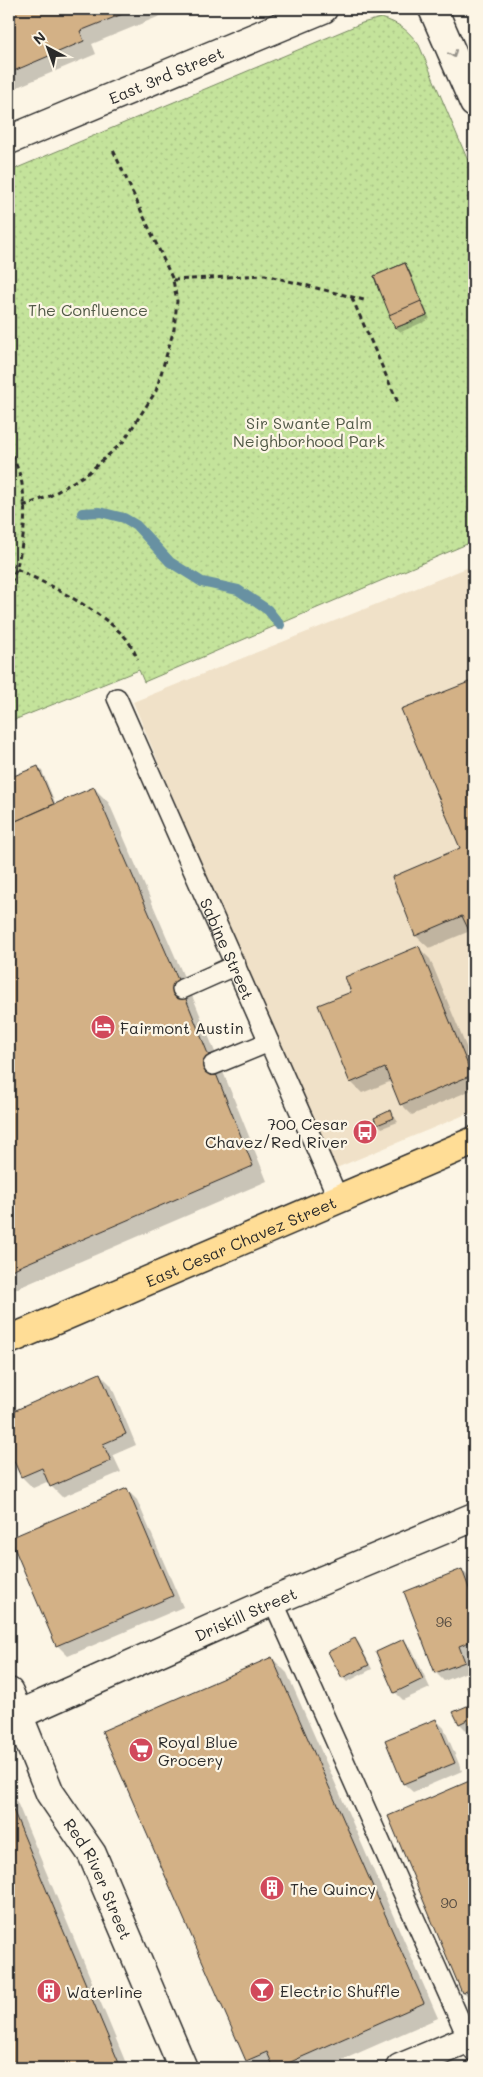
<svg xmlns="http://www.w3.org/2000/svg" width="483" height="2077" viewBox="0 0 483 2077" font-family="Mali,sans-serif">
<defs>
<pattern id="park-dots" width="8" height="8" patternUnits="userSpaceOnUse" patternTransform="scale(1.25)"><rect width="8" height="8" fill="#c4e39b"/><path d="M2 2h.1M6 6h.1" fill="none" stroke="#a9c386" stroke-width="1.8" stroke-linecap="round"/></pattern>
</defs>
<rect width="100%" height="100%" fill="#fcf5e5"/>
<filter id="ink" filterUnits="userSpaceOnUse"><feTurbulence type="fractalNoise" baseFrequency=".02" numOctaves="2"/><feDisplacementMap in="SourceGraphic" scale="10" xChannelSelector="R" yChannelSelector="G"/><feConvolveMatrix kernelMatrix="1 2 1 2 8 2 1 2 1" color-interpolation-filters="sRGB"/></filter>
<g filter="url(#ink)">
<polygon fill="#f0e1c8" points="474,565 474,1111 329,1171 133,702"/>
<path fill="url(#park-dots)" stroke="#788763" d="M381,18c18,5 27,12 38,27l55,130v366l-330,141 -5,-12 -130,52v-561l4,11 4,-4 345,-145z"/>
<g fill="#0003">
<polygon points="9,9 177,9 92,44 96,54 15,88 9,82"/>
<polygon points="405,265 409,269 430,319 401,332 396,328 375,277"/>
<polygon points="474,682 474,938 470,931 429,948 416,936 393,878 461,848 403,710"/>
<polygon points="38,767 42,771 56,805 94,788 109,803 196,1005 267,1181 9,1292 9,780"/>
<polygon points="419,948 430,959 474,1066 474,1089 412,1115 401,1104 392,1081 362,1093 351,1082 352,992"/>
<polygon points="391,1112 398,1122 382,1128 378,1124"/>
<polygon points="100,1374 111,1385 136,1445 113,1455 121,1472 62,1497 51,1486 49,1481 33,1488 22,1477 9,1446 9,1414"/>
<polygon points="126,1489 137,1500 183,1607 68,1656 57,1645"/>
<polygon points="462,1570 470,1578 474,1590 474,1651 466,1654 472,1670 444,1681 436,1673 405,1593"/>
<polygon points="355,1639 359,1643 372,1669 347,1682 343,1678 330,1652"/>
<polygon points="404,1640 412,1649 430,1688 403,1700 395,1692"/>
<polygon points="272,1658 287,1673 438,2018 324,2068 256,2068 248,2060"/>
<polygon points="474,1705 474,1733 473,1730 468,1732 460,1724 455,1713"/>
<polygon points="436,1720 444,1728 462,1771 413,1792 404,1784 387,1740"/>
<polygon points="474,1780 474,2003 464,1992 390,1816"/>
<polygon points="9,1783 128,2068 9,2068"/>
</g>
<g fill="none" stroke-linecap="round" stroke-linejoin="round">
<polyline stroke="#6791a2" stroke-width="10" points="82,513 100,512 124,518 136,525 170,562 202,582 238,590 268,610 280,625"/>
</g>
<g fill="#d3b186" stroke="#2b2b2b">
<polygon points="9,9 135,9 80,31 84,41 9,73"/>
<polygon points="405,263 412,278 379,291 374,276"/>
<polygon points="405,263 427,315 395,328 374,276"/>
<polygon points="421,301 427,315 395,328 389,315"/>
<polygon points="474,680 474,941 462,916 415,936 392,877 460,848 401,709"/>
<polygon points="38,766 54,804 9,824 9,778"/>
<polygon points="94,787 182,989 253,1166 9,1271 9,824"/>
<polygon points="419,946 472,1075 400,1105 385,1068 350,1083 318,1005 351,992 345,977"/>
<polygon points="391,1110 394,1118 377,1125 374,1118"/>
<polygon points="100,1373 126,1434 103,1444 111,1461 50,1487 42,1468 21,1477 9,1450 9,1413"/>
<polygon points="127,1488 173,1596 56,1646 10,1538"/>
<polygon points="462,1569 474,1602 474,1640 459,1646 465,1662 435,1673 404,1592"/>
<polygon points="355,1638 369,1665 342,1678 328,1652"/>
<polygon points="404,1639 423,1679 394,1693 376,1652"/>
<polygon points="272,1657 424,2003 277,2068 274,2068 267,2052 246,2061 102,1731"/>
<polygon points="474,1683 474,1733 473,1733 467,1720 459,1724 453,1712 474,1703 467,1687"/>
<polygon points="436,1719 455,1763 403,1784 385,1740"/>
<polygon points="474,1779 474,1988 462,1993 388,1816"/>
<polygon points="9,1800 56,1913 121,2068 9,2068"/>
</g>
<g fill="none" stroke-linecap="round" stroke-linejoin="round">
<defs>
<g id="lane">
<path id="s1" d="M117,698l221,500"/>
<polyline points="182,989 236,965"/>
<polyline points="213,1065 269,1042"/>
<polyline points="273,1601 474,2052"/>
</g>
<g id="street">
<path id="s2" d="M9,140l314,-131"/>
<path id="s3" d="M9,1692l41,101 42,61 91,214"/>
<path id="s4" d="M18,1715l255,-114 201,-84"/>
<polyline points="400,2068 474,2037"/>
</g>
<polyline id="secondary" points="433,9 474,103"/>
<g id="primary">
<path id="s5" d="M9,1340l465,-199"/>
</g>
</defs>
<use href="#lane" stroke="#2b2b2b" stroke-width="22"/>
<use href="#street" stroke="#2b2b2b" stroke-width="31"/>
<use href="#secondary" stroke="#2b2b2b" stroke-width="31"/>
<use href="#primary" stroke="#2b2b2b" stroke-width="31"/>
<g stroke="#2b2b2b" stroke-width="3" stroke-dasharray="5 4" stroke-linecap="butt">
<polyline points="173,280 265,275 364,300"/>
<polyline points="352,298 399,405"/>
<path d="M9,447c4,10 9,21 12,32 8,37 2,76 -12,109"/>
<polyline points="23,506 50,496 88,473 123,442 156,391 174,329 177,301 173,280 113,150"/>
<path d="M9,565c39,20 84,40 115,71 6,6 10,16 14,23"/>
</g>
<use href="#lane" stroke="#fcf5e5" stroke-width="19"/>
<use href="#street" stroke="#fcf5e5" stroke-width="28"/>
<use href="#secondary" stroke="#fcf5e5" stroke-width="28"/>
<use href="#primary" stroke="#ffdd96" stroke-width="28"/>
</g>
<defs><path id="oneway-chevron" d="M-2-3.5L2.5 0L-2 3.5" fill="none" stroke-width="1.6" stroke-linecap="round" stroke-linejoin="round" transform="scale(1.25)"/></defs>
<use stroke="#949088" href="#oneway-chevron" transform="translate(453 54) rotate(67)"/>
</g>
<defs>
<symbol id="hotel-disc" viewBox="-11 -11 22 22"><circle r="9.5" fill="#d1495b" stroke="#fcf5e5"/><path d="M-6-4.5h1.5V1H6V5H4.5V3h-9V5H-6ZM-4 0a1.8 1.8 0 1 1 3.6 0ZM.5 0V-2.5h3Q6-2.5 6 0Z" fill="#fff"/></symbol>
<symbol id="bus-disc" viewBox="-11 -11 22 22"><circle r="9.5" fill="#d1495b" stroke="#fcf5e5"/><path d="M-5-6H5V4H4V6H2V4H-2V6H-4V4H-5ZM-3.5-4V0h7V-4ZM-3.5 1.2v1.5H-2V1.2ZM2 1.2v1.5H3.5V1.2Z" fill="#fff"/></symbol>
<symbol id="supermarket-disc" viewBox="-11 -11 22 22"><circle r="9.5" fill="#d1495b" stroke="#fcf5e5"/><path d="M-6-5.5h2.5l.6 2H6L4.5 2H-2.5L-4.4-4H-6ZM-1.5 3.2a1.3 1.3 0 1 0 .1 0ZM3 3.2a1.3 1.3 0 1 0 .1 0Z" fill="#fff"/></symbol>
<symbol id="building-disc" viewBox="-11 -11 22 22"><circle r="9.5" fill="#d1495b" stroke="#fcf5e5"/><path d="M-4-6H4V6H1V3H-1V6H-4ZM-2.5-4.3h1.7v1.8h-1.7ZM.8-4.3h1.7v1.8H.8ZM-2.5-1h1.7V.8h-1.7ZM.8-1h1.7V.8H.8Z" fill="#fff"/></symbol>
<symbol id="bar-disc" viewBox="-11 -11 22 22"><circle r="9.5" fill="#d1495b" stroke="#fcf5e5"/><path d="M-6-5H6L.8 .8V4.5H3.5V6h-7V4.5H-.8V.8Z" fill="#fff"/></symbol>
</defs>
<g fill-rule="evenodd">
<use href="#hotel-disc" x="89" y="1013" width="28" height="28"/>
<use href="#bus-disc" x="351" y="1118" width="28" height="28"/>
<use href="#supermarket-disc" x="127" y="1736" width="28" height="28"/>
<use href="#building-disc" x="258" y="1874" width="28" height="28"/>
<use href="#bar-disc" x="248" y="1976" width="28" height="28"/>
<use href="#building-disc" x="35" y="1977" width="28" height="28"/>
</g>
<g text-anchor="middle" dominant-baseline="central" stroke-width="4.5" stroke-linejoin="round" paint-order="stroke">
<g font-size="14" fill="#554c42">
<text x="444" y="1621">96</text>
<text x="449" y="1902">90</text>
</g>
<g font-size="16" fill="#2b2b2b" stroke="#fcf5e5">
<text stroke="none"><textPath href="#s2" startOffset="170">East 3rd Street</textPath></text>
<text stroke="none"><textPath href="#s1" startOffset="274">Sabine Street</textPath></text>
<text stroke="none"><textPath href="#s5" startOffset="252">East Cesar Chavez Street</textPath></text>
<text stroke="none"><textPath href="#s4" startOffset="249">Driskill Street</textPath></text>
<text stroke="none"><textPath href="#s3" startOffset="208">Red River Street</textPath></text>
</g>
<g font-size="16" fill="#515947" stroke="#fcf5e5">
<text x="88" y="309">The Confluence</text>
<text x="309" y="422">Sir Swante Palm<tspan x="309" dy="18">Neighborhood Park</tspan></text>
</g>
<g font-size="16" fill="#2b2b2b" stroke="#fcf5e5" text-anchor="start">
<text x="120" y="1027">Fairmont Austin</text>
<text x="348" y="1123" text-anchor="end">700 Cesar<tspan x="348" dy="18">Chavez/Red River</tspan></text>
<text x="158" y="1741">Royal Blue<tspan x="158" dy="18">Grocery</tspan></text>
<text x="290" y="1888">The Quincy</text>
<text x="280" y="1990">Electric Shuffle</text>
<text x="66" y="1991">Waterline</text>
</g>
</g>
<rect width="483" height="2077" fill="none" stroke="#fcf5e5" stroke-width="30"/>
<rect x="15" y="15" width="453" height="2047" fill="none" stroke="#2b2b2b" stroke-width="2" filter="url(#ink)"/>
<g transform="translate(48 48) rotate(319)" stroke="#fcf5e5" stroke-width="4" paint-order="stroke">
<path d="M0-4L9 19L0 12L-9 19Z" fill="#2b2b2b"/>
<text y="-8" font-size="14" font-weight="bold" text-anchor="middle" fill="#2b2b2b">N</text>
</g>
</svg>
